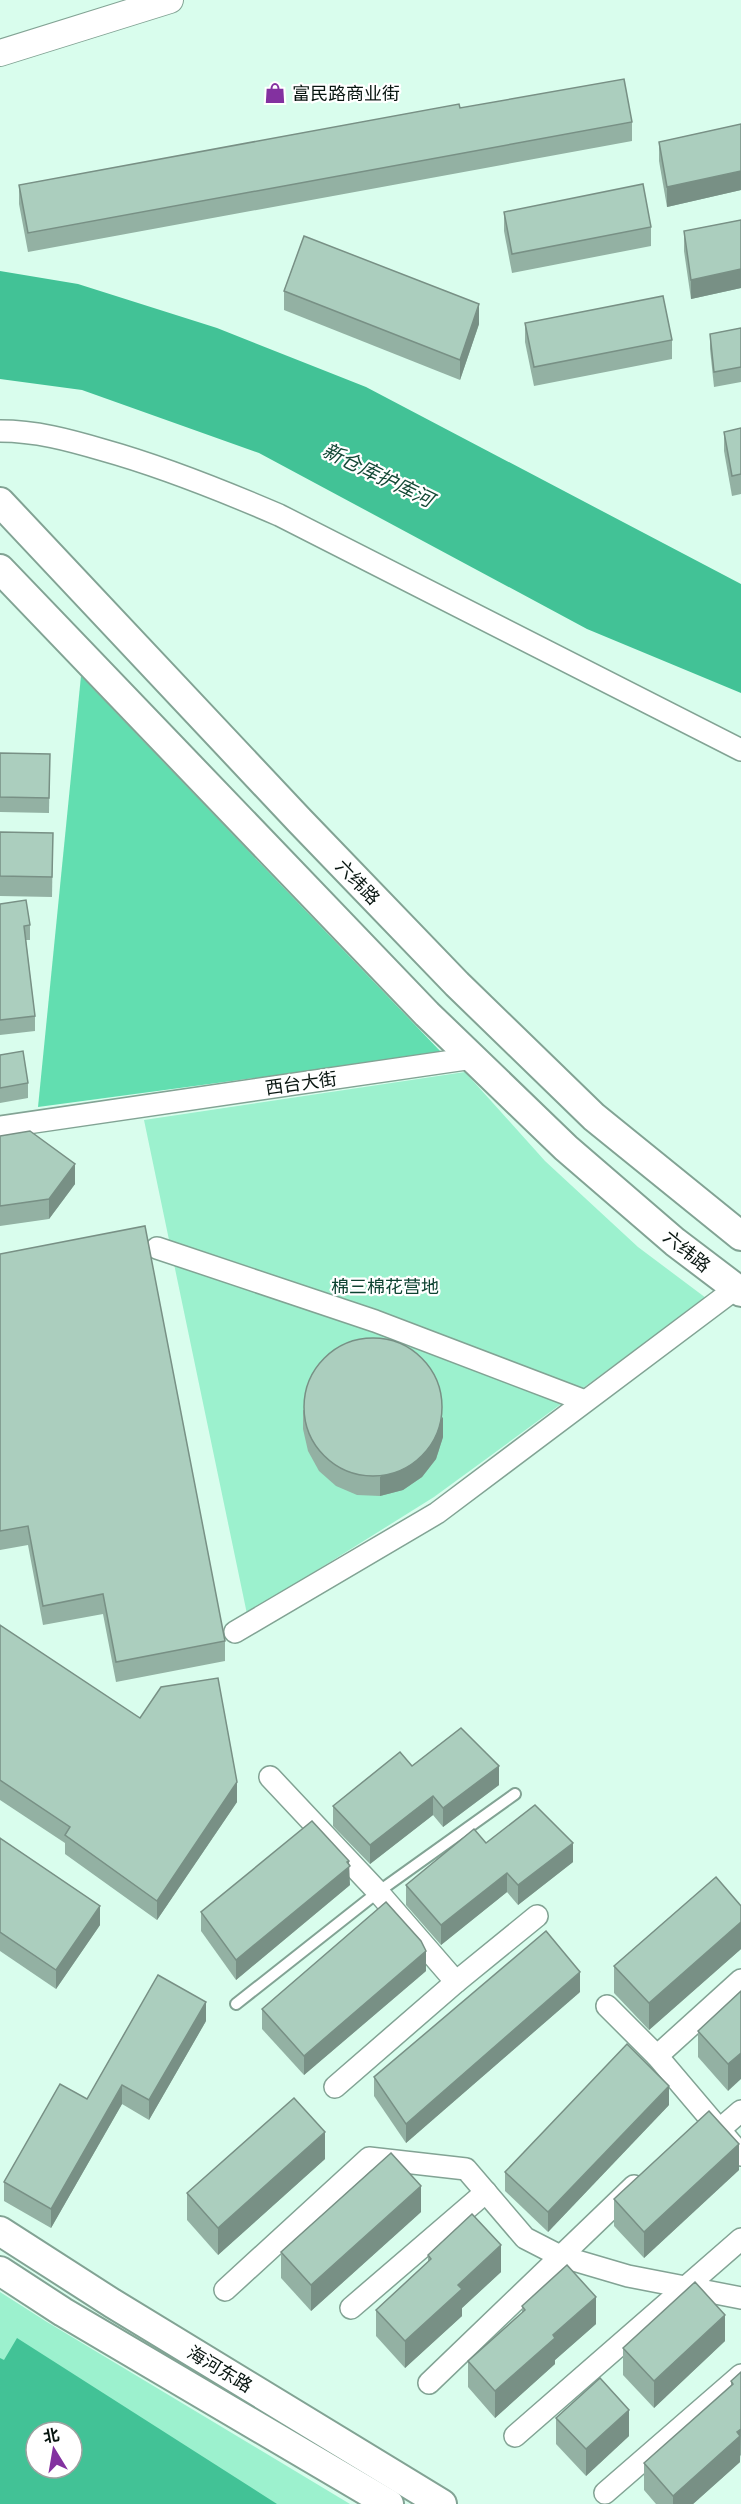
<svg xmlns="http://www.w3.org/2000/svg" width="741" height="2504" viewBox="0 0 741 2504" font-family="'PT Sans','Noto Sans SC',sans-serif">
<rect width="100%" height="100%" fill="#d9fded"/>
<g fill="#9cf1ce" fill-rule="evenodd">
<polygon points="465,1072 545,1161 638,1247 706,1298 434,1497 247,1614 144,1120"/>
<path d="M0,2292l47,30 303,182h-350zM36,2432h36v36h-36z"/>
</g>
<polygon fill="#62deb0" points="81,676 442,1053 38,1107"/>
<g fill="#42c296" fill-rule="evenodd">
<polygon points="0,271 78,284 217,328 366,387 741,584 741,693 587,629 259,453 82,390 0,379"/>
<path d="M17,2338l260,166h-277v-146l4,2zM36,2432h36v36h-36z"/>
</g>
<g fill="none" stroke-linecap="round" stroke-linejoin="round">
<defs>
<polyline id="service" points="236,2004 378,1892 515,1794"/>
<g id="minor">
<path d="M0,431c36,0 69,9 103,19 61,17 118,40 176,65l462,235"/>
<polyline points="0,1127 473,1058"/>
<polyline points="157,1248 375,1321 585,1401"/>
<polyline points="235,1632 437,1513 735,1289"/>
<polyline points="270,1777 378,1892 456,1982 335,2087"/>
<polyline points="456,1982 537,1916"/>
<polyline points="607,2006 657,2056 741,2155"/>
<polyline points="657,2056 741,1980"/>
<polyline points="719,2130 741,2111"/>
<polyline points="225,2290 369,2158 466,2169 525,2238 560,2256 628,2276 741,2298"/>
<polyline points="351,2308 486,2192"/>
<polyline points="429,2383 634,2186"/>
<polyline points="515,2436 741,2239"/>
<polyline points="605,2493 741,2375"/>
</g>
<polyline id="tertiary" points="0,53 170,0"/>
<g id="secondary">
<polyline points="0,502 299,820 457,984 594,1117 741,1236"/>
<polyline points="0,569 427,1014 566,1148 675,1242 741,1292"/>
<polyline points="0,2231 112,2303 442,2504"/>
<polyline points="0,2271 63,2312 389,2504"/>
</g>
</defs>
<use href="#service" stroke="#82a394" stroke-width="14"/>
<use href="#minor" stroke="#82a394" stroke-width="24"/>
<use href="#tertiary" stroke="#82a394" stroke-width="28"/>
<use href="#secondary" stroke="#82a394" stroke-width="32"/>
<use href="#service" stroke="#fff" stroke-width="10"/>
<use href="#minor" stroke="#fff" stroke-width="21"/>
<use href="#tertiary" stroke="#fff" stroke-width="26"/>
<use href="#secondary" stroke="#fff" stroke-width="28"/>
</g>
<g fill="#93b1a3">
<polygon points="460,108 632,122 632,141 28,252 19,204 19,185"/>
<polygon points="741,124 741,190 667,207 659,161 659,142"/>
<polygon points="504,212 651,227 651,246 512,273 504,231"/>
<polygon points="741,220 741,288 691,299 684,251 684,231"/>
<polygon points="284,291 479,324 460,380 284,310"/>
<polygon points="525,323 672,340 672,359 534,386 525,342"/>
<polygon points="741,328 741,382 714,387 710,349 710,334"/>
<polygon points="741,428 741,494 732,496 724,451 724,432"/>
<polygon points="0,753 50,754 49,813 0,812"/>
<polygon points="0,832 53,833 52,897 0,896"/>
<polygon points="0,904 30,925 30,940 26,940 35,1016 35,1031 0,1035"/>
<polygon points="0,1055 28,1083 28,1098 0,1103"/>
<polygon points="0,1136 75,1184 49,1219 0,1226"/>
<polygon points="0,1254 225,1641 225,1661 116,1682 103,1614 43,1625 28,1545 0,1550"/>
<polygon points="303,1410 443,1437 436,1459 422,1477 403,1490 380,1496 357,1495 336,1486 319,1471 308,1451 303,1429"/>
<polygon points="0,1625 237,1802 157,1920 65,1854 65,1843 0,1800"/>
<polygon points="412,1766 499,1785 443,1827 433,1815 370,1864 333,1826 333,1806"/>
<polygon points="0,1838 100,1925 56,1989 0,1951"/>
<polygon points="486,1843 573,1862 518,1905 507,1892 441,1945 406,1905 406,1885"/>
<polygon points="350,1885 236,1980 201,1931 201,1912"/>
<polygon points="741,1906 741,1949 649,2030 614,1993 614,1966"/>
<polygon points="426,1971 304,2075 262,2029 262,2009"/>
<polygon points="741,1991 728,2091 698,2057 698,2031"/>
<polygon points="580,1992 406,2143 374,2096 374,2077"/>
<polygon points="206,2021 149,2120 122,2104 51,2228 4,2201 4,2182 87,2099"/>
<polygon points="669,2105 548,2232 505,2191 505,2172"/>
<polygon points="325,2159 218,2255 187,2220 187,2193"/>
<polygon points="739,2170 644,2258 614,2226 614,2199"/>
<polygon points="421,2212 311,2311 281,2278 281,2252"/>
<polygon points="428,2255 501,2272 462,2308 462,2316 405,2368 376,2336 376,2310 428,2262"/>
<polygon points="522,2306 596,2324 555,2360 555,2364 495,2418 468,2387 468,2361 522,2313"/>
<polygon points="725,2341 654,2408 623,2375 623,2348"/>
<polygon points="741,2372 741,2455 740,2456 740,2462 693,2504 656,2504 644,2490 644,2463 731,2386 731,2381"/>
<polygon points="556,2418 629,2436 586,2476 556,2444"/>
</g>
<g fill="#789085">
<polygon points="741,171 741,190 667,207 667,187"/>
<polygon points="741,269 741,288 691,299 691,280"/>
<polygon points="479,304 479,324 460,380 460,360"/>
<polygon points="75,1164 75,1184 49,1219 49,1199"/>
<polygon points="443,1417 443,1437 436,1459 422,1477 403,1490 380,1496 380,1477"/>
<polygon points="499,1766 499,1785 443,1827 443,1808"/>
<polygon points="237,1782 237,1802 157,1920 157,1901"/>
<polygon points="433,1796 433,1815 370,1864 370,1845"/>
<polygon points="573,1843 573,1862 518,1905 518,1885"/>
<polygon points="349,1861 350,1885 236,1980 236,1960"/>
<polygon points="507,1873 507,1892 441,1945 441,1925"/>
<polygon points="100,1906 100,1925 56,1989 56,1970"/>
<polygon points="741,1922 741,1949 649,2030 649,2003"/>
<polygon points="426,1951 426,1971 304,2075 304,2056"/>
<polygon points="580,1972 580,1992 406,2143 406,2124"/>
<polygon points="206,2002 206,2021 149,2120 149,2100"/>
<polygon points="741,2053 741,2079 728,2091 728,2064"/>
<polygon points="122,2085 122,2104 51,2228 51,2209"/>
<polygon points="669,2086 669,2105 548,2232 548,2212"/>
<polygon points="325,2132 325,2159 218,2255 218,2228"/>
<polygon points="739,2144 739,2170 644,2258 644,2232"/>
<polygon points="421,2186 421,2212 311,2311 311,2285"/>
<polygon points="501,2245 501,2272 462,2308 462,2316 405,2368 405,2341 458,2285"/>
<polygon points="596,2297 596,2324 555,2360 555,2364 495,2418 495,2391 553,2335"/>
<polygon points="725,2315 725,2341 654,2408 654,2381"/>
<polygon points="629,2410 629,2436 586,2476 586,2449"/>
<polygon points="741,2429 740,2462 693,2504 673,2504 673,2496"/>
</g>
<g fill="#abcebe" stroke="#789085" stroke-width="1.5">
<polygon points="624,79 632,122 28,233 19,185 459,104 460,108"/>
<polygon points="741,124 741,171 667,187 659,142"/>
<polygon points="643,184 651,227 512,254 504,212"/>
<polygon points="741,220 741,269 691,280 684,231"/>
<polygon points="304,236 479,304 460,360 284,291"/>
<polygon points="663,296 672,340 534,367 525,323"/>
<polygon points="741,328 741,367 714,372 710,334"/>
<polygon points="741,428 741,474 732,476 724,432"/>
<polygon points="0,753 50,754 49,798 0,797"/>
<polygon points="0,832 53,833 52,877 0,876"/>
<polygon points="26,900 30,925 24,926 35,1016 0,1020 0,904"/>
<polygon points="23,1051 28,1083 0,1088 0,1055"/>
<polygon points="30,1131 75,1164 49,1199 0,1206 0,1136"/>
<polygon points="145,1226 225,1641 116,1662 103,1594 43,1606 28,1526 0,1531 0,1254"/>
<circle cx="373" cy="1407" r="69"/>
<polygon points="0,1625 140,1718 161,1687 218,1678 237,1782 157,1901 65,1835 70,1827 0,1780"/>
<polygon points="461,1728 499,1766 443,1808 433,1796 370,1845 333,1806 400,1752 412,1766"/>
<polygon points="535,1805 573,1843 518,1885 507,1873 441,1925 406,1885 474,1829 486,1843"/>
<polygon points="312,1821 349,1861 347,1862 350,1866 236,1960 201,1912"/>
<polygon points="0,1838 100,1906 56,1970 0,1932"/>
<polygon points="716,1877 741,1906 741,1922 649,2003 614,1966"/>
<polygon points="386,1902 421,1941 426,1951 304,2056 262,2009"/>
<polygon points="546,1931 580,1972 406,2124 374,2077"/>
<polygon points="158,1975 206,2002 149,2100 122,2085 51,2209 4,2182 60,2084 87,2099"/>
<polygon points="741,1991 741,2053 728,2064 698,2031"/>
<polygon points="627,2044 669,2086 548,2212 505,2172"/>
<polygon points="294,2098 325,2132 218,2228 187,2193"/>
<polygon points="709,2111 739,2144 644,2232 614,2199"/>
<polygon points="391,2153 421,2186 311,2285 281,2252"/>
<polygon points="472,2214 501,2245 458,2285 462,2289 405,2341 376,2310 431,2259 428,2255"/>
<polygon points="567,2265 596,2297 553,2335 555,2338 495,2391 468,2361 525,2310 522,2306"/>
<polygon points="695,2282 725,2315 654,2381 623,2348"/>
<polygon points="741,2372 741,2429 737,2432 740,2436 673,2496 644,2463 733,2384 731,2381"/>
<polygon points="600,2378 629,2410 586,2449 556,2418"/>
</g>
<defs>
<symbol id="shop-bare" viewBox="-9 -9 18 18"><path d="M-5-2.5h2.3a2.7 3.5 0 0 1 5.4 0H5L5.5 6h-11ZM-1.5-2.5h3a1.5 2.3 0 0 0-3 0Z" fill="#8331a0" stroke="#fff" stroke-width="2.5" paint-order="stroke"/></symbol>
</defs>
<g fill-rule="evenodd">
<use href="#shop-bare" x="260" y="78" width="30" height="30"/>
</g>
<g text-anchor="middle" dominant-baseline="central" stroke-width="4.5" stroke-linejoin="round" paint-order="stroke">
<g font-size="18" fill="#081510" stroke="#fff" text-anchor="start">
<text x="292" y="93">富民路商业街</text>
</g>
<g font-size="18" fill="#081510" stroke="#fff">
<text transform="translate(358 882) rotate(46)">六纬路</text>
<text transform="translate(301 1083) rotate(-8)">西台大街</text>
<text transform="translate(687 1251) rotate(39)">六纬路</text>
<text transform="translate(220 2369) rotate(31)">海河东路</text>
</g>
<g font-size="18" fill="#0d4331" stroke="#fff">
<text x="385" y="1286">棉三棉花营地</text>
</g>
<g font-size="20" font-style="italic" fill="#144936" stroke="#fff">
<text transform="translate(378 475) rotate(26)">新仓库护库河</text>
</g>
</g>
<g transform="translate(54 2450) rotate(349)"><circle r="28" fill="#ffffff" stroke="#9ca19f" stroke-width="1.5"/>
<path d="M0-4.5L10 22L0 15L-10 22Z" fill="#8331a0"/>
<text y="-9" font-size="16" font-weight="bold" text-anchor="middle" fill="#081510">北</text>
</g>
</svg>
